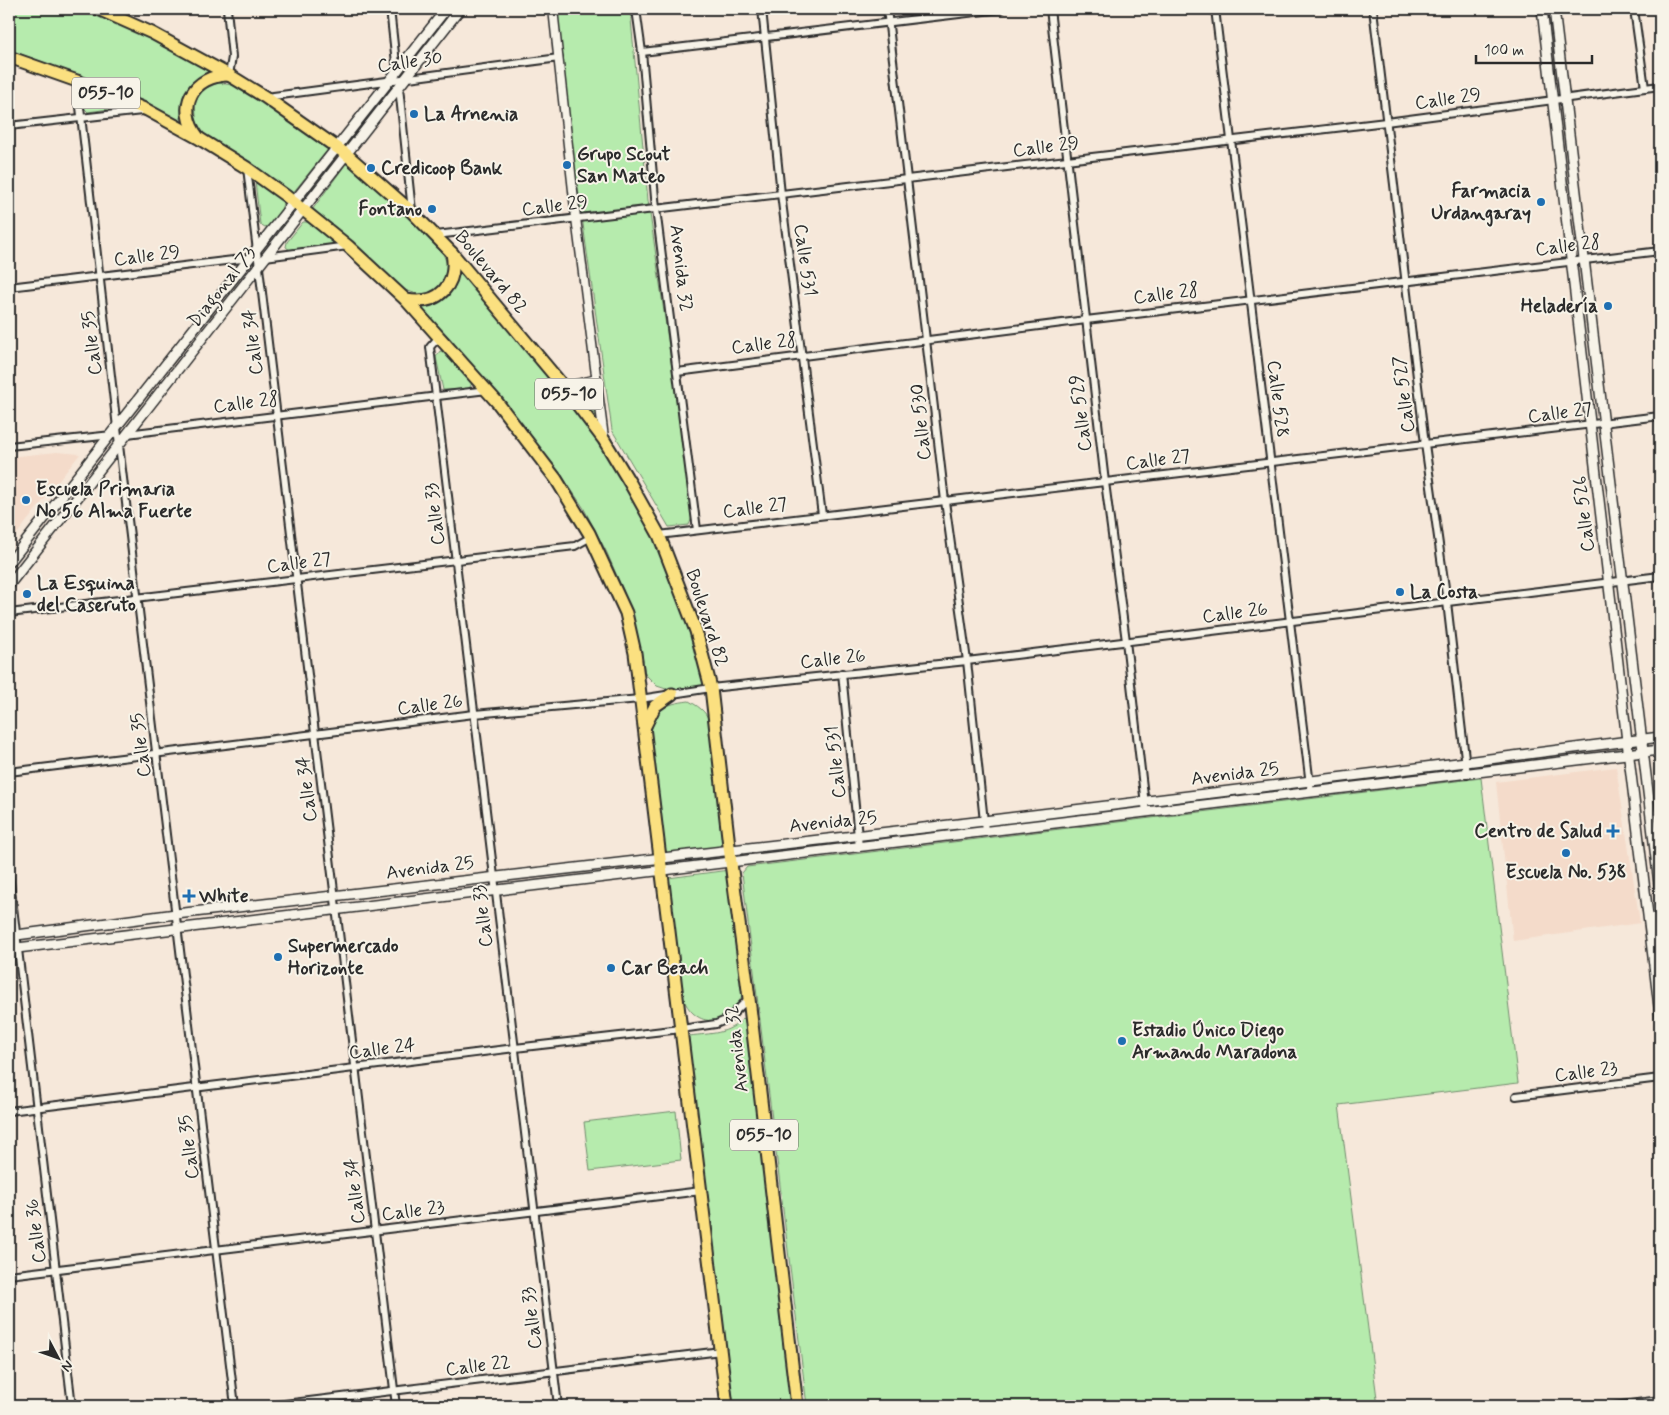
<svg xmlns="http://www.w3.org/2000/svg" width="1669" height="1415" viewBox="0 0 1669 1415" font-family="Mynerve,sans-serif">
<rect width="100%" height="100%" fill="#f6e8da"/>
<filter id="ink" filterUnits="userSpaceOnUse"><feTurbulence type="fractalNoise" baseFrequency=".02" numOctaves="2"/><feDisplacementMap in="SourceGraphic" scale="10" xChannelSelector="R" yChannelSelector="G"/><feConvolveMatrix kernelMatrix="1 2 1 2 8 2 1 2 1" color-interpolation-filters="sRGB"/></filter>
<g filter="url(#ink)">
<g fill="#f4dbca">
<polygon points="57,452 80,454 9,544 9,457"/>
<polygon points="1616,767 1640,923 1513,941 1496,782"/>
</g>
<g fill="#b6ebad" stroke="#708b6c">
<path d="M9,9h78l76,33 46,29v2c-16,8 -27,18 -28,37 0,4 0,8 0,11 -55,-28 -114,-51 -172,-71z"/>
<polygon points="555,9 630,9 648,200 693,515 689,525 669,527 612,430 557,39"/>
<polygon points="218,83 233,85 281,113 329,148 292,194 247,161 203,134 197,126 195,105 198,97 204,89"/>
<polygon points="82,91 123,107 88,112 84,108"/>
<polygon points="348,161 391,197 441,248 447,264 444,281 435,291 426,294 417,294 405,290 350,240 312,210"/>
<path d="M255,181l28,21c-1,10 -9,23 -18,25l-5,-3z"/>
<polygon points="303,222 311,222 337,244 290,250 286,247 287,242"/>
<path d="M460,271c68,77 137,156 185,248 27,53 46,109 62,166l-38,5 -12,-4 -12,-12 -4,-25 -18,-59 -16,-37 -24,-46 -25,-37 -108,-132 -29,-30c26,-8 29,-11 39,-37z"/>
<polygon points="440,351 447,352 472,383 469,389 443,390 436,357"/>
<polygon points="586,385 592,386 595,388 598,416 596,416 580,396 581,391"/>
<path d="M689,701c14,8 18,12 23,27l14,118 -60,7 -15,-120c4,-26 15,-29 38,-32z"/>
<polygon points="1481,778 1518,1083 1339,1105 1378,1406 807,1406 742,873 747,867"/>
<path d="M729,870l14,122c-9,34 -46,40 -60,6l-15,-120z"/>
<path d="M744,1018l3,2 47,386h-61l-45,-368 1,-2c23,-3 38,-1 55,-18z"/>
<polygon points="676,1111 681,1160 590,1171 584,1122"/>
</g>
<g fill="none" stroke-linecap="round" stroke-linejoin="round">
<defs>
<g id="minor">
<polyline points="227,9 232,57 229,75"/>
<polyline points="390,9 397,72"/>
<polyline points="636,9 642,52 656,209 697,530"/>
<polyline points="762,9 781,194 822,515"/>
<polyline points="887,9 945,501 967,661 985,831"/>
<polyline points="1050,9 1105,482 1126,641 1146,813"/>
<polyline points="1215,9 1311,793"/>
<polyline points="1373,9 1425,444 1447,602 1467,775"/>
<polyline points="1634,9 1645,88"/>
<polyline points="642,52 1001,9"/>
<polyline points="77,81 119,445 235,1406"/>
<polyline points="399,87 412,211"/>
<polyline points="266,97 559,58"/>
<polyline points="9,126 142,111"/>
<polyline points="247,168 396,1406"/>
<polyline points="436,235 1386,122 1660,86"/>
<polyline points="265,257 348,246"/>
<polyline points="9,287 250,258"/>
<polyline points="439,337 430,347 558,1406"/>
<polyline points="677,372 1086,320 1660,251"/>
<polyline points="127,434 487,390"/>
<polyline points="9,446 112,435"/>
<polyline points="659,535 1660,416"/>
<polyline points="9,613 575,546 591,537"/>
<polyline points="842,673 859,847"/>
<polyline points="9,772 474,714 640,699 711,688 967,661 1660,576"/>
<polyline points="9,873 72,1406"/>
<polyline points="1649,918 1660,915"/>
<polyline points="1516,1096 1660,1078"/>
<polyline points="9,1111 515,1048 681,1029 716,1024 728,1019 748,999"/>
<polyline points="9,1275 701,1191"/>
<polyline points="268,1406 721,1351"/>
<polyline points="1614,1406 1660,1400"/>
</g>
<g id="tertiary">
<polyline points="553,9 576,218 604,438"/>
<polyline points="564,387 597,379"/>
</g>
<g id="secondary">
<polyline points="1542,9 1627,741 1660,1015"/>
<polyline points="1554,9 1660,892"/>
<polyline points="9,563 446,9"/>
<polyline points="9,585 460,9"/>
<polyline points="9,936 176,914 984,821 1466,762 1660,737"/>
<path d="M9,949c551,-64 1101,-132 1651,-199"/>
</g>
<g id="trunk">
<polyline points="98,9 152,33 229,75 265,97 346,154 412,212 452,253 564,387 604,440 630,483 659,535 696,631 711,688 731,863 748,990 797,1406"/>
<polyline points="9,57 77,81 147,110 200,139 247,168 286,196 348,246 406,300 497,402 556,479 589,533 626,613 635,653 727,1406"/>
<path d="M198,137c-23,-30 -5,-62 31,-62"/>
<path d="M406,300c33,6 52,-15 46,-47"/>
<polyline points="645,726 655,706 672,694"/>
</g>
</defs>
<use href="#minor" stroke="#2b2b2b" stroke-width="10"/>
<use href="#tertiary" stroke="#2b2b2b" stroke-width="11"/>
<use href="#secondary" stroke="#2b2b2b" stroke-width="12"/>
<use href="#trunk" stroke="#2b2b2b" stroke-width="15"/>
<use href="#minor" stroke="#f7f3e8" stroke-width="6"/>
<use href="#tertiary" stroke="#f7f3e8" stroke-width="8"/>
<use href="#secondary" stroke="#f7f3e8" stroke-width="9"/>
<use href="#trunk" stroke="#fbe080" stroke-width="11"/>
</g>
</g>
<g fill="#1f6fb2" stroke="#f7f3e8" stroke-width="2">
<circle cx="414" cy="114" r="5"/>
<circle cx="567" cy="165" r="5"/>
<circle cx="371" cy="168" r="5"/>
<circle cx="1541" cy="202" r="5"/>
<circle cx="432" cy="209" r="5"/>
<circle cx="1608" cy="306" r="5"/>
<circle cx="26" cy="500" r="5"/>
<circle cx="1400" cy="592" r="5"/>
<circle cx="27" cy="594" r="5"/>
<path d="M1610.5 823.5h5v5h5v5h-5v5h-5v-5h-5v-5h5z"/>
<circle cx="1566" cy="853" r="5"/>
<path d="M186.5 888.5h5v5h5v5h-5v5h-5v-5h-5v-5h5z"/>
<circle cx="278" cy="957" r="5"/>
<circle cx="611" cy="968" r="5"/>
<circle cx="1122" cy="1041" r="5"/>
</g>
<g text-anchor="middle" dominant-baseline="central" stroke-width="4" stroke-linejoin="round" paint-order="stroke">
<g fill="#f7f3e8" stroke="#686764" stroke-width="1">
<rect x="72" y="77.5" width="68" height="31" rx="4"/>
<rect x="535" y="378.5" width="68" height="31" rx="4"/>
<rect x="730" y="1119.5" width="68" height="31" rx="4"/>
</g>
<g font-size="18" font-weight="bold" fill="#2b2b2b">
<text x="106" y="93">055-10</text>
<text x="569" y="394">055-10</text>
<text x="764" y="1135">055-10</text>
</g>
<g font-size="19" fill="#2b2b2b" stroke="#f7f3e8">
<text transform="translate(410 62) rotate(-8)">Calle 30</text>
<text transform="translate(1448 99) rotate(-8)">Calle 29</text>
<text transform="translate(1046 147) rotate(-7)">Calle 29</text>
<text transform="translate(555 206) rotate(-7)">Calle 29</text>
<text transform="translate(1568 246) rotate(-7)">Calle 28</text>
<text transform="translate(147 256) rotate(-7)">Calle 29</text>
<text transform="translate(805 260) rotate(82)">Calle 531</text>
<text transform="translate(681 268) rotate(83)">Avenida 32</text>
<text transform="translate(491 272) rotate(50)">Boulevard 82</text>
<text transform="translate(222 287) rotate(-52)">Diagonal 73</text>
<text transform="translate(1166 294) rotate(-7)">Calle 28</text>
<text transform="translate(253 342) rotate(-97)">Calle 34</text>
<text transform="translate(92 343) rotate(-97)">Calle 35</text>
<text transform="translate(764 344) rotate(-7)">Calle 28</text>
<text transform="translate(1404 394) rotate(-97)">Calle 527</text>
<text transform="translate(1278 399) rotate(83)">Calle 528</text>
<text transform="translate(246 403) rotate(-7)">Calle 28</text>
<text transform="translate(1081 413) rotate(-97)">Calle 529</text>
<text transform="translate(1560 413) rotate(-7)">Calle 27</text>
<text transform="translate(921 422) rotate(-96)">Calle 530</text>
<text transform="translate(1158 460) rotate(-7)">Calle 27</text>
<text transform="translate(755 508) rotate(-7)">Calle 27</text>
<text transform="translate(435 514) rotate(-97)">Calle 33</text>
<text transform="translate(1584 514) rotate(-97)">Calle 526</text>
<text transform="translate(299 563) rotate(-7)">Calle 27</text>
<text transform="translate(1235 613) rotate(-7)">Calle 26</text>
<text transform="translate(707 618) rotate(72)">Boulevard 82</text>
<text transform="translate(833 659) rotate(-6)">Calle 26</text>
<text transform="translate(430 705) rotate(-7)">Calle 26</text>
<text transform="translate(141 745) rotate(-97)">Calle 35</text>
<text transform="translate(836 762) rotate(-96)">Calle 531</text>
<text transform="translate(1235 774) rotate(-7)">Avenida 25</text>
<text transform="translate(307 789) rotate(-97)">Calle 34</text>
<text transform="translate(833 822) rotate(-6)">Avenida 25</text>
<text transform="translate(430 868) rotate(-7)">Avenida 25</text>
<text transform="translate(483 916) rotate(-97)">Calle 33</text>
<text transform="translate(382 1049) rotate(-7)">Calle 24</text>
<text transform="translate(737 1049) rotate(-97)">Avenida 32</text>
<text transform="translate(1586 1072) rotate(-7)">Calle 23</text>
<text transform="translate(189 1147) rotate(-97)">Calle 35</text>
<text transform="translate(355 1191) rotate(-97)">Calle 34</text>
<text transform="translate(413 1211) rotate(-7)">Calle 23</text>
<text transform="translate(36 1231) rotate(-97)">Calle 36</text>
<text transform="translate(532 1318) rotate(-97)">Calle 33</text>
<text transform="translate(478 1366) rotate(-7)">Calle 22</text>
</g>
<g font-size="19" font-weight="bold" fill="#2b2b2b" stroke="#f7f3e8" text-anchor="start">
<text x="424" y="114">La Arnenia</text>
<text x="577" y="154">Grupo Scout<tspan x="577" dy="22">San Mateo</tspan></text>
<text x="381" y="168">Credicoop Bank</text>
<text x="1531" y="191" text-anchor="end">Farmacia<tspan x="1531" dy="22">Urdangaray</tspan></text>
<text x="422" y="209" text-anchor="end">Fontano</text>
<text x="1598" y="306" text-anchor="end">Heladería</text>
<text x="36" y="489">Escuela Primaria<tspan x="36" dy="22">No 56 Alma Fuerte</tspan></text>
<text x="37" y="583">La Esquina<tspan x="37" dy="22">del Caseruto</tspan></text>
<text x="1410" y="592">La Costa</text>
<text x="1602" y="831" text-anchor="end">Centro de Salud</text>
<text x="1566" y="872" text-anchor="middle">Escuela No. 538</text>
<text x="199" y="896">White</text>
<text x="288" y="946">Supermercado<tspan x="288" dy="22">Horizonte</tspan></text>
<text x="621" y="968">Car Beach</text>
<text x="1132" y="1030">Estadio Único Diego<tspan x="1132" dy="22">Armando Maradona</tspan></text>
</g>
</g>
<rect width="1669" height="1415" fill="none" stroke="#f7f3e8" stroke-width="30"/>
<rect x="15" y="15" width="1639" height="1385" fill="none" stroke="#2b2b2b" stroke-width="2" filter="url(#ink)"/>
<g transform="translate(58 1358) rotate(131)" stroke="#f7f3e8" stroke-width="4" paint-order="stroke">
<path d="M0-4L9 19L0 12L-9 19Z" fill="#2b2b2b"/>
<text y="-8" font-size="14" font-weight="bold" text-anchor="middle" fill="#2b2b2b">N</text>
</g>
<path d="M1476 55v8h116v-8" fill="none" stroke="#2b2b2b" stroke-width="2.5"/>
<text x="1484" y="55" font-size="15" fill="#2b2b2b" stroke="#f7f3e8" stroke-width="4" paint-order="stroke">100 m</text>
</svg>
